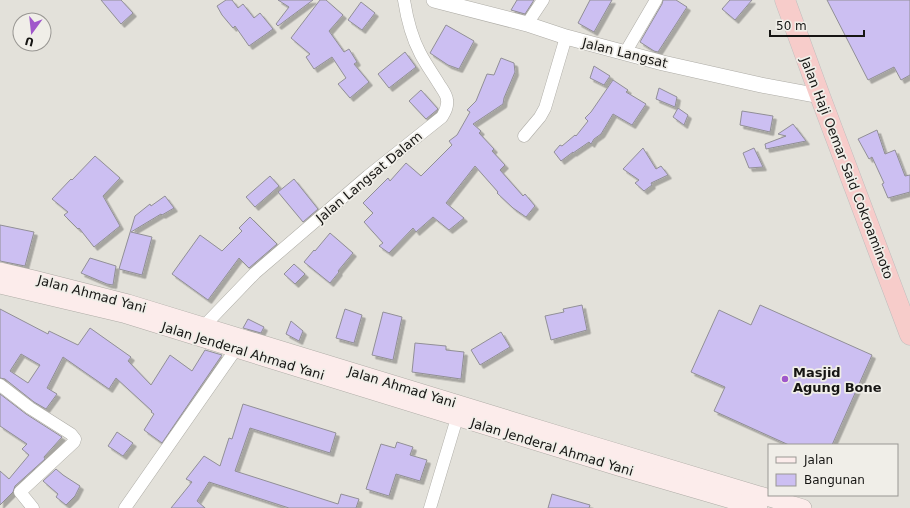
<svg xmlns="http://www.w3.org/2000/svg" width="910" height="508" viewBox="0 0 910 508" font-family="'DejaVu Sans',sans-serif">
<defs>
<filter id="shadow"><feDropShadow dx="3.5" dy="3.5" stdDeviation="0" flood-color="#0004"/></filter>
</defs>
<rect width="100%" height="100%" fill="#e3e1da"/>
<g fill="#ccbff2" stroke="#918f96" fill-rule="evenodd" filter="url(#shadow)">
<polygon points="101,0 121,0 133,13 121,24"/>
<polygon points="226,0 232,0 238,8 243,4 254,18 260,13 273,29 249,46 235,26 233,28 222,15 217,6"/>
<polygon points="278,0 313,0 278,26 276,24 289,7"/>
<polygon points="320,0 326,0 343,15 329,31 344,52 349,49 357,62 354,64 369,82 350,98 338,84 346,78 332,57 314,69 306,57 310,54 291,38"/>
<polygon points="517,0 534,0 525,14 511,10"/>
<polygon points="590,0 612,0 594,32 578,23"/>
<polygon points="663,0 676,0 687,7 658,52 654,51 640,42 662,4"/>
<polygon points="730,0 752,0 735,20 722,9"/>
<polygon points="827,0 910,0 910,75 901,80 894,67 868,80"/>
<polygon points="361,2 375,13 362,30 348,20"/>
<polygon points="446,25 474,41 459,69 448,65 430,53"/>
<polygon points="405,52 416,67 389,88 378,74"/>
<polygon points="501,58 514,63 515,72 504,98 503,104 473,124 481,131 479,133 494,149 492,151 505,165 500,170 523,196 525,194 535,206 526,217 513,208 497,193 498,192 475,166 446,203 464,218 449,230 433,217 416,232 413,228 389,253 379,246 383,243 364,222 373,213 363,203 388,178 390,181 406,163 421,176 452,145 449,141 457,135 470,112 467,110 476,101 487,74 494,75"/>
<polygon points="594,66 610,76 604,85 590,78"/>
<polygon points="613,80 628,90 626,92 646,104 632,125 613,114 601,134 594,139 591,144 589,142 573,153 573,152 561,161 554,152 560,145 562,146 575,135 576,136 588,121 585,118 591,112"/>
<polygon points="659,88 677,97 675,107 656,99"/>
<polygon points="421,90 438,109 426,119 409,101"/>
<polygon points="678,108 688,115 684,125 673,117"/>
<polygon points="742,111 773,116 770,132 740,125"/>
<polygon points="793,124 806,141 766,149 765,144 786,136 778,134"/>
<polygon points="877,130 885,154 895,150 905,176 910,175 910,192 888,198 882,184 884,183 872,157 869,159 858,139"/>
<polygon points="643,148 656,169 661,166 668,175 651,183 652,185 644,191 635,183 639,180 623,169"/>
<polygon points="754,148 763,167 749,168 743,153"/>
<polygon points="95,156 120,178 103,196 120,226 94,247 79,228 78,229 64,215 68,212 52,199 71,179 72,180"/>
<polygon points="270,176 279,186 255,207 246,197"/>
<polygon points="294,179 318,209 303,222 278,192"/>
<polygon points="165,196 174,208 162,215 161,214 131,232 152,237 142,275 119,269 135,216 150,204 151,206"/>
<polygon points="250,217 277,244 249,268 239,258 208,300 172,274 200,235 222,251 242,231 239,228"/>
<polygon points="0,225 34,232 25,266 0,261"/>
<polygon points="330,233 353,253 338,271 339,272 330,283 304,262 314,250 315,251"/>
<polygon points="90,258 116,266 113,285 107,284 81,273"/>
<polygon points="294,264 305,274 295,284 284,274"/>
<polygon points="582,305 587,330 551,340 545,316 564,312 563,309"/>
<polygon points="760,305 872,355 832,445 789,445 714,411 725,387 691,372 719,310 751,325"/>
<path d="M0,309l48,25 1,-3 29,14 12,-17 41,29 -3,4 23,24 19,-30 22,16 13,-21 17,5 -60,88 -18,-13 10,-16 -3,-2 1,-1 -36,-33 -7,11 -46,-32 -16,31 10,6 -11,15 -12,-7 -29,-23 -5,-1zM21,354l19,11 -12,18 -18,-12z"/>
<polygon points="345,309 362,315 354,343 336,338"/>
<polygon points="383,312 402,317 393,360 372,355"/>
<polygon points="248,319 264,327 261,333 243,328"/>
<polygon points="291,321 303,331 299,341 286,334"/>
<polygon points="501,332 510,347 480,365 471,350"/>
<polygon points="415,343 446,346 446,350 464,352 461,379 412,372"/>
<polygon points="0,394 26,414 62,437 44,457 45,459 15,486 13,492 0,505 0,471 9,479 29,455 22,449 27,444 0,426"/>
<polygon points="243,404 336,433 330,453 250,428 235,471 338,504 341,494 359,499 356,508 289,508 209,482 197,501 205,508 171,508 192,482 186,479 204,456 220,466 229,438 232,439"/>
<polygon points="117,432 133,443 123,456 108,446"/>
<polygon points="397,442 413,447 410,455 427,460 420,481 396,474 389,496 366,489 381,444 395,448"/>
<polygon points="56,469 63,475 80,486 75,496 66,505 56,497 58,494 43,481"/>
<polygon points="552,494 590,505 589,508 548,508"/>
</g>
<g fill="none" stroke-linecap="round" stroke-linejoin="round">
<defs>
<g id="minor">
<polyline points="527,24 543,0"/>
<polyline points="625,53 656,0"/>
<polyline points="524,136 540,117 545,108 566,37"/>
<path d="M204,326l51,-53 113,-97 74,-59c3,-5 6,-10 5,-17 0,-5 -5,-11 -8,-16 -6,-10 -14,-21 -19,-31 -9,-17 -13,-34 -16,-53"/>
<polyline points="0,385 30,408 71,434 75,439 74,442 20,492 33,508"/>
<polyline points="125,508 236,349"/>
<polyline points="430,508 457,418"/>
</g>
<polyline id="tertiary" points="434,0 527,24 566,37 663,63 761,85 820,96"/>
<g id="secondary">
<polyline points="0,271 34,279 128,303 583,442 803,508"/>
<polyline points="0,285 123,314 621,468 759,508"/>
</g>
<polyline id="trunk" points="785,0 820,96 910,335"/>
</defs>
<use href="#minor" stroke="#aeaca6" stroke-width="13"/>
<use href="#tertiary" stroke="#aeaca6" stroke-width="16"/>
<use href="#secondary" stroke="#aeaca6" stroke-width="18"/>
<use href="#trunk" stroke="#bebdbd" stroke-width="21"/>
<use href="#minor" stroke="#fff" stroke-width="12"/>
<use href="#tertiary" stroke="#fff" stroke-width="15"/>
<use href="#secondary" stroke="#fceceb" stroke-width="17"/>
<use href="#trunk" stroke="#f7ccca" stroke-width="20"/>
</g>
<circle fill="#a057cb" stroke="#f0eee8" stroke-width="1.5" cx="785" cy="379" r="4"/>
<g text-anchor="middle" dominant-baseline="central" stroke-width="3.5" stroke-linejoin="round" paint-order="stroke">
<g font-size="13" fill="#161513" stroke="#f0eee8">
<text transform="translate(625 53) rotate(14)">Jalan Langsat</text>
<text transform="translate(847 168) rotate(69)">Jalan Haji Oemar Said Cokroaminoto</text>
<text transform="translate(369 177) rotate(-40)">Jalan Langsat Dalam</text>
<text transform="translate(92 294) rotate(15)">Jalan Ahmad Yani</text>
<text transform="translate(243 351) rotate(17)">Jalan Jenderal Ahmad Yani</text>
<text transform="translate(402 387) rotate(17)">Jalan Ahmad Yani</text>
<text transform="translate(552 447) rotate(17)">Jalan Jenderal Ahmad Yani</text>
</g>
<g font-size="13" font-weight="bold" fill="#161513" stroke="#f0eee8" text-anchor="start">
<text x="793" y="372">Masjid<tspan x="793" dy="15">Agung Bone</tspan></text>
</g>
</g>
<rect x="768" y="444" width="130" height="52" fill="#f0eee8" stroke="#999793"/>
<rect x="776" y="457" width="20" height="6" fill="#fceceb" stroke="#999793"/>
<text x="804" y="464" font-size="12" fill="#161513">Jalan</text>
<rect x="776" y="474" width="20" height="12" fill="#ccbff2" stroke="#999793"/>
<text x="804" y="484" font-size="12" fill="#161513">Bangunan</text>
<g transform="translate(32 32) rotate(195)"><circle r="19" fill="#f0eee8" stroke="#999793"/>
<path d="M0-3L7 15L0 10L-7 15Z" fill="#a057cb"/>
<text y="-6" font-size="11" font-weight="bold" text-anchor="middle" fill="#161513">U</text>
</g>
<path d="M770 30v6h94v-6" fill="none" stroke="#161513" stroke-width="2"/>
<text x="776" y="30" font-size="12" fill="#161513" stroke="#f0eee8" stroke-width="3" paint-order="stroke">50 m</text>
</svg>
